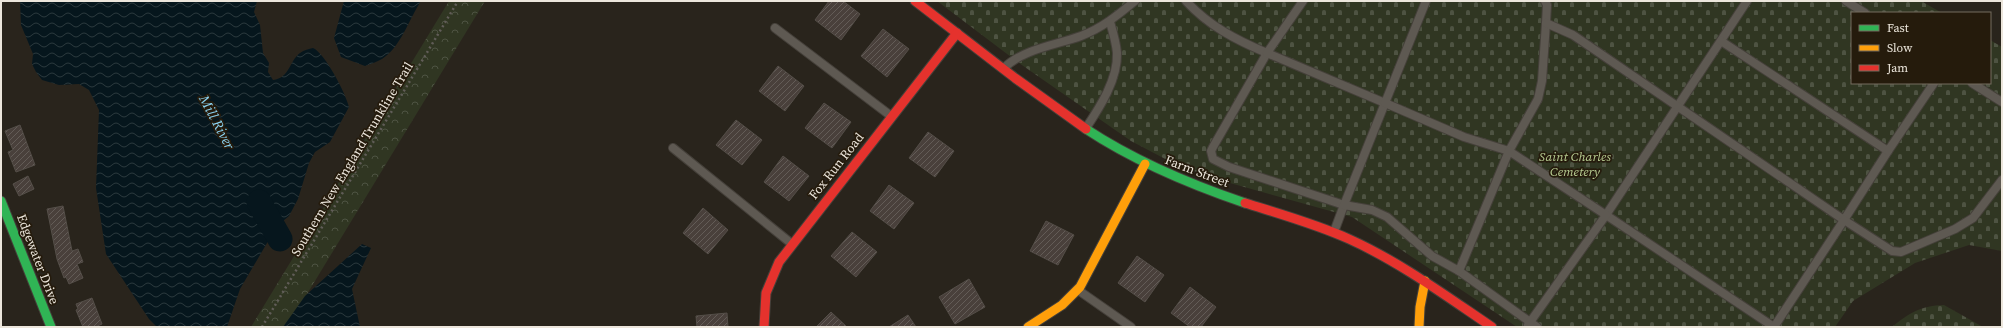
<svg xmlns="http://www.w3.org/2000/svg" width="2003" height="328" viewBox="0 0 2003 328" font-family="'Source Serif 4',serif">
<defs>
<pattern id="cemetery-stones" width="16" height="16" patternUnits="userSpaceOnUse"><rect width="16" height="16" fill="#303622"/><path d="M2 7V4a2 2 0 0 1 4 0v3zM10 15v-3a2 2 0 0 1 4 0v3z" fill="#4e5342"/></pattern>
<pattern id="park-crowns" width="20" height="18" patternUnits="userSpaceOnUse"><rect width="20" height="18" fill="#303622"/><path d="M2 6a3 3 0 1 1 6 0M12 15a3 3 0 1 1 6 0" fill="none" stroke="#4e5342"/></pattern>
<pattern id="water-waves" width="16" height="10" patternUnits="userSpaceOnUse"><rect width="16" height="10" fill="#06161d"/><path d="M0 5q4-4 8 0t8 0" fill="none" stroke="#2a383d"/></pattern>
<pattern id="building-hatch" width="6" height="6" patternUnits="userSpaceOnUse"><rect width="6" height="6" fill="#49403b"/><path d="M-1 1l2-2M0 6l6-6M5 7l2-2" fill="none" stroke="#635c57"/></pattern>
</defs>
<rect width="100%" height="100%" fill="#29241c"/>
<g fill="url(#cemetery-stones)">
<polygon points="937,1 1921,1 1942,13 1852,13 1852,83 1990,83 1990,40 2002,47 2002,251 1969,245 1915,263 1853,301 1835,327 1517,327 1352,217 1212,178 1171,162 1131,141 1019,63"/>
<path d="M1944,305l39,22h-91c18,-15 29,-21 52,-22z"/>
</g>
<polygon fill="url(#park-crowns)" points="449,1 485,1 287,327 251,327"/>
<g fill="url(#water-waves)">
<path d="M20,1h237l-3,11 6,13 3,28 6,10 -1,9 5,8c17,-2 16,-19 27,-27 4,-3 9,-4 13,-5 12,5 33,46 36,59l-19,35 -15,10 -6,11 -11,36 -9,17 -12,10 -37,63 -13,38h-70l-8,-8 -43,-65 -10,-66 3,-78 -10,-20 -10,-6 -20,1 -17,-5 -6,-8 -4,-8 1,-10 -12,-29z"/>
<path d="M344,1h77c-12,18 -20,46 -39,58 -5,3 -12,5 -17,7l-24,-9 -7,-19z"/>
<polygon points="362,244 371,248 352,289 360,327 283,327 305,296"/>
</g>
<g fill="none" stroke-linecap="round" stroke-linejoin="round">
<polyline stroke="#06161d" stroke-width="25" points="259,202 280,239"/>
</g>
<g fill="url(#building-hatch)" stroke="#544e48">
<polygon points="829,1 843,1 860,14 841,40 815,20"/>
<polygon points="883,29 909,49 887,77 861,56"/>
<polygon points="778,66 804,86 785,111 759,91"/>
<polygon points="824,103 851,122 832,148 805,128"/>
<polygon points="736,120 762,140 742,165 716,145"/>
<polygon points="20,125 35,165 16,172 8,152 13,150 5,131"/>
<polygon points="928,132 954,151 935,177 909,158"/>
<polygon points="783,156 809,176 789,201 764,182"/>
<polygon points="28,176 34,189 19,196 13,184"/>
<polygon points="889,185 914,203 894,229 870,211"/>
<polygon points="63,206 72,251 78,249 83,262 77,264 83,278 69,284 66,277 64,278 57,259 47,209"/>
<polygon points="703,208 728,230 708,254 683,233"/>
<polygon points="1046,221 1074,235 1058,265 1030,251"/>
<polygon points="852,232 877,252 856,277 831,256"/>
<polygon points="1137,256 1164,275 1145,302 1118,283"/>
<polygon points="969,279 985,307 955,324 939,297"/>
<polygon points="1190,287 1216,307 1201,327 1190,327 1171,313"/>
<polygon points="92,298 102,324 95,327 83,327 76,310 78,309 76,304"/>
<polygon points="831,312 847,327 816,327"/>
<polygon points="727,313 728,327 697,327 696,316"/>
<polygon points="908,315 916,327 889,327"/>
</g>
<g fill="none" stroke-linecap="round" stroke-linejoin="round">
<defs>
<g id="lane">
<path d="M1186,1c23,25 50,39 81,52l-54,94 -2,4 2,8 16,8 115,38 -10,27"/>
<polyline points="1303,1 1267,53 1385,103 1344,205 1372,210 1387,217 1432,256 1459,271 1537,327"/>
<polyline points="1426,1 1385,103 1464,137 1509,151 1538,99 1542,81 1546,23 1547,5 1545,1"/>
<polyline points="1747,1 1606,215 1774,327"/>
<polyline points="1846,1 1865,13"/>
<polyline points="1546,23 1573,35 1844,220 1888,151"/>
<polyline points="775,28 891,116"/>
<polyline points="1721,41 1888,151 1934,83"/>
<path d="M1004,68c19,-19 52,-23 77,-32 21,-8 37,-21 54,-35"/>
<polyline points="1972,83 2002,102"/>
<path d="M1086,128c14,-21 32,-49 31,-75 -1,-11 -4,-21 -7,-31"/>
<polyline points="673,148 792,244"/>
<polyline points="1459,271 1509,151 1606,215 1528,325"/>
<polyline points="1078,290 1131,327"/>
<polyline points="1774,327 1844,220 1892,251 1901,252 1955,229 1973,218 2002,180"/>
</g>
<g id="fast">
<path d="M1086,129c50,33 103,55 159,74"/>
<polyline points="1,201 51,327"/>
</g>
<g id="slow">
<polyline points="1028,327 1062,305 1080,287 1145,164"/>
<polyline points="1419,327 1420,307 1425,281"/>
</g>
<g id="jam">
<polyline points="915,1 1015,78 1086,129"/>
<path d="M1245,203c35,11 71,21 104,36 51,23 97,57 143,88"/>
<polyline points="764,327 766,293 779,262 957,33"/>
</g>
</defs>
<use href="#lane" stroke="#45403a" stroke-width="10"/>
<use href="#fast" stroke="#45403a" stroke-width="11"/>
<use href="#slow" stroke="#45403a" stroke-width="11"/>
<use href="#jam" stroke="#45403a" stroke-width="11"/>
<polyline stroke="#615d58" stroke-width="2.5" stroke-dasharray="2 3" stroke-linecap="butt" points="262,327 458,1"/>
<use href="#lane" stroke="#5e5952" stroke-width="8"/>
<use href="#fast" stroke="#30b455" stroke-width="9"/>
<use href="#slow" stroke="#ff9f0a" stroke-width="9"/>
<use href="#jam" stroke="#e5322d" stroke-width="9"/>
</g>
<g text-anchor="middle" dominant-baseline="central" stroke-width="3.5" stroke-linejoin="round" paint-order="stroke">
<g font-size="13" font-style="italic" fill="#b9ce93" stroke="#251b0c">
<text x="1575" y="156">Saint Charles<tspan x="1575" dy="15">Cemetery</tspan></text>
</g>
<g font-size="13" fill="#ece6dc" stroke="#251b0c">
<text transform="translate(352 159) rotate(-59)">Southern New England Trunkline Trail</text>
<text transform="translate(836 166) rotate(-52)">Fox Run Road</text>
<text transform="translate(1197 171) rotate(21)">Farm Street</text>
<text transform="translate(38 259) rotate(69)">Edgewater Drive</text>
</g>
<g font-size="14" font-style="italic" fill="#89d0ef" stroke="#251b0c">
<text transform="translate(217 122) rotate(62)">Mill River</text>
</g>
</g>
<rect width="2003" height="328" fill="none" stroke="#ece6dc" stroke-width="4"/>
<rect x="1851" y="12" width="140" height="72" fill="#251b0c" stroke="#756c5f"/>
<rect x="1859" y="25" width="20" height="6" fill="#30b455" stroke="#756c5f"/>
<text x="1887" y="32" font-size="12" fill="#ece6dc">Fast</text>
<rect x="1859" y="45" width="20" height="6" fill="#ff9f0a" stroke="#756c5f"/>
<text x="1887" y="52" font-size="12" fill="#ece6dc">Slow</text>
<rect x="1859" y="65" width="20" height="6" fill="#e5322d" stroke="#756c5f"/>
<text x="1887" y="72" font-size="12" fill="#ece6dc">Jam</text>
</svg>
